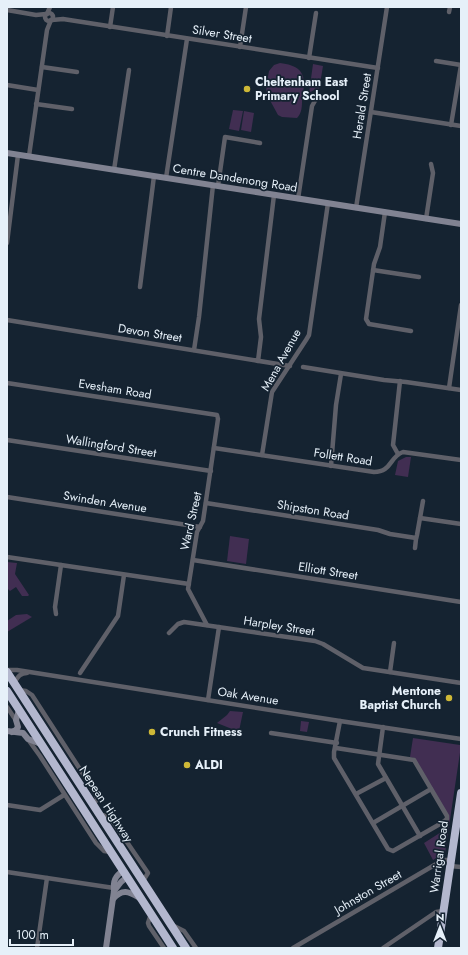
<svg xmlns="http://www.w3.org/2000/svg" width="468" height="955" viewBox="0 0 468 955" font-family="Jost,sans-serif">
<rect width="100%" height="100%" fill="#152331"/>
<g fill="#412e52">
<path d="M280,63c26,3 26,15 22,37 0,6 0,13 -5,18l-15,-1 -4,-2 -12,-22 1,-11 2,-11 5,-6z"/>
<polygon points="313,64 323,66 319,90 314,90 309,93"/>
<polygon points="233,110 243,111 239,131 229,129"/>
<polygon points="244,111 254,113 251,132 241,130"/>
<polygon points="406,457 411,457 408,477 395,475 398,461"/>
<polygon points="230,536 249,539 246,564 227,561"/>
<polygon points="7,562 17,563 15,574 29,595 28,596 22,596 16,587 10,591 7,588"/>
<polygon points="27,614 32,617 7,632 7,621 16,615"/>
<polygon points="230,711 243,712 239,731 232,729 217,723 227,715"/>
<polygon points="301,721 309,722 307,732 300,731"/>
<polygon points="413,738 460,745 461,746 445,853 433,860 424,843 446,829 446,823 448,820 414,758 410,757"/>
</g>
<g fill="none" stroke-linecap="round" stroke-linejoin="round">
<g stroke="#5f6069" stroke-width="4.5">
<polyline points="7,10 36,15 46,14"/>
<polyline points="449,12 450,7"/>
<circle cx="49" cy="17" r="4"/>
<polyline points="47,14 50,7"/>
<polyline points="52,20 63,19 378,68"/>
<polyline points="110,27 113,7"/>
<polyline points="167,36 171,7"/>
<polyline points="240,47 246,7"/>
<polyline points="309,58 316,13"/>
<polyline points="436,61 461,65"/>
<polyline points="42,67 77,72"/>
<polyline points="7,85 38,90"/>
<polyline points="36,104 72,109"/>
<polyline points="371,112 461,126"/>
<polyline points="451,125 461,65"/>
<polyline points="29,156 47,30 51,20"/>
<polyline points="114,170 129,70"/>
<polyline points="166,178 187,39"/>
<polyline points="218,186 225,137 260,143"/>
<polyline points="298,199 312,106 316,99"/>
<polyline points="356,208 387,7"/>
<polyline points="385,212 380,247 374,264 366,319 369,324 411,331"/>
<polyline points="426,219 433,173 431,164"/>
<polyline points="7,243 18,155"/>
<polyline points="373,270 419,277"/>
<polyline points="140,287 154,176"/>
<polyline points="7,320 290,366"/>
<polyline points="194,350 199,317 213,185"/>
<polyline points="258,361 261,337 259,319 274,195"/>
<polyline points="303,367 384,380 406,382 461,390"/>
<polyline points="7,383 217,415 218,419 203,521 197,532 188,589 207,625"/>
<polyline points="449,388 461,305"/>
<polyline points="7,440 211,471"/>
<path d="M214,448l160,24c18,0 15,-15 29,-20l58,8"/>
<polyline points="398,454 393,445 400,381"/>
<polyline points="262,455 272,392 306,340 309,335 328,203"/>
<polyline points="331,466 336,405 341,374"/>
<polyline points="7,497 200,527"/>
<polyline points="206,503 378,530 390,534 416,538"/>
<polyline points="420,518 461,524"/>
<polyline points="415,548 416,539 417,535 423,501"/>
<polyline points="7,557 189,584"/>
<polyline points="193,560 461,602"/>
<polyline points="56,614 55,607 61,565"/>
<polyline points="169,633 178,624 184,622 315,641 323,644 363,668 461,683"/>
<polyline points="7,670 17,670 340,721 461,739"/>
<polyline points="390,672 394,643"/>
<polyline points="80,673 118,616 124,575"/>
<path d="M14,683c4,-6 6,-10 13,-10"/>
<polyline points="18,690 26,691 32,695 96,794 97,799 93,806"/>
<polyline points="208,700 219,627"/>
<polyline points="7,707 17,722"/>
<polyline points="383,727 378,764 420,836"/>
<polyline points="271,733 337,743"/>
<polyline points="27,738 40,756 96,843 104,851 111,852"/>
<polyline points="336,748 414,760 447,816 447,819 440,824 393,851 388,849 334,758 334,752 340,721"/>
<polyline points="356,794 386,778"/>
<polyline points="7,805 40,810 64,795"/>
<polyline points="101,815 107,816 114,823 148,873 143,881"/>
<polyline points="373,823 431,789"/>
<polyline points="450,866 461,867"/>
<polyline points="7,872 114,888"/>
<polyline points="151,914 148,923 149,926 164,948"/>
<polyline points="174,926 184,931 196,948"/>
<polyline points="37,948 47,878"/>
<polyline points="293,948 443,860 451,860 451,858"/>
<polyline points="383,948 436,912 443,911"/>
</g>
<g stroke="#818392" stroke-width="6">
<polyline points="7,153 461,224"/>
<polyline points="7,731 23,733 28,739 41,744"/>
<polyline points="12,732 16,730 18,727 16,720 19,710"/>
<polyline points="114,891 121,882 127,877"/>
<path d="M113,899c10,-11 16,-7 27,-1"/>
<path d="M106,948l8,-57c-1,-10 1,-15 9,-20"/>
</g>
<g stroke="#b3b7ce" stroke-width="8">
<polyline points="7,672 186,948"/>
<polyline points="7,691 173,948"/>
<polyline points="438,948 461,793"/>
</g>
</g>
<g fill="#ceb837" stroke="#152331" stroke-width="1.5">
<circle cx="247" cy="89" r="4"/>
<circle cx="449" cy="698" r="4"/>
<circle cx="152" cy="732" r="4"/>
<circle cx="187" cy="765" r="4"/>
</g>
<g text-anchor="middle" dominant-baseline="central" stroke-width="3.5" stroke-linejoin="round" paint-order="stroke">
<g font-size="12" fill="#e6f0f9" stroke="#152331">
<text transform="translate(222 34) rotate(9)">Silver Street</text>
<text transform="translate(362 106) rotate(-81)">Herald Street</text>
<text transform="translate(235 178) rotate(9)">Centre Dandenong Road</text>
<text transform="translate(150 333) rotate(9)">Devon Street</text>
<text transform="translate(281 360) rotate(-61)">Mena Avenue</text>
<text transform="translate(115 389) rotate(9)">Evesham Road</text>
<text transform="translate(111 446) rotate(9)">Wallingford Street</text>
<text transform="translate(343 457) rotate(9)">Follett Road</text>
<text transform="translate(105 502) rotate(9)">Swinden Avenue</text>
<text transform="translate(313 510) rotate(9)">Shipston Road</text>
<text transform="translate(191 521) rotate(-77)">Ward Street</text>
<text transform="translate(328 571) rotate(9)">Elliott Street</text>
<text transform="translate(279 626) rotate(9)">Harpley Street</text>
<text transform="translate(248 696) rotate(9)">Oak Avenue</text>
<text transform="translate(106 804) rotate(57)">Nepean Highway</text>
<text transform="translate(439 857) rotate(-82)">Warrigal Road</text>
<text transform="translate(368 892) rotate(-30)">Johnston Street</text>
</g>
<g font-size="12" font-weight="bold" fill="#e6f0f9" stroke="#152331" text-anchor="start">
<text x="255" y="82">Cheltenham East<tspan x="255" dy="14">Primary School</tspan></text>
<text x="441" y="691" text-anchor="end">Mentone<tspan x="441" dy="14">Baptist Church</tspan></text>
<text x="160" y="732">Crunch Fitness</text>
<text x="195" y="765">ALDI</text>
</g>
</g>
<rect width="468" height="955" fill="none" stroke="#e6f0f9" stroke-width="16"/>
<g transform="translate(440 927)" stroke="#152331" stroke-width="3" paint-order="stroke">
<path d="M0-3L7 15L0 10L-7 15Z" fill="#e6f0f9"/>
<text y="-6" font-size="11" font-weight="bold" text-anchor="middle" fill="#e6f0f9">N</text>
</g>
<path d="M10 939v6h63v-6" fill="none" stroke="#e6f0f9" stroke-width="2"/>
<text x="16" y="939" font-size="12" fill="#e6f0f9" stroke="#152331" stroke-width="3" paint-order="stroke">100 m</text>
</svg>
